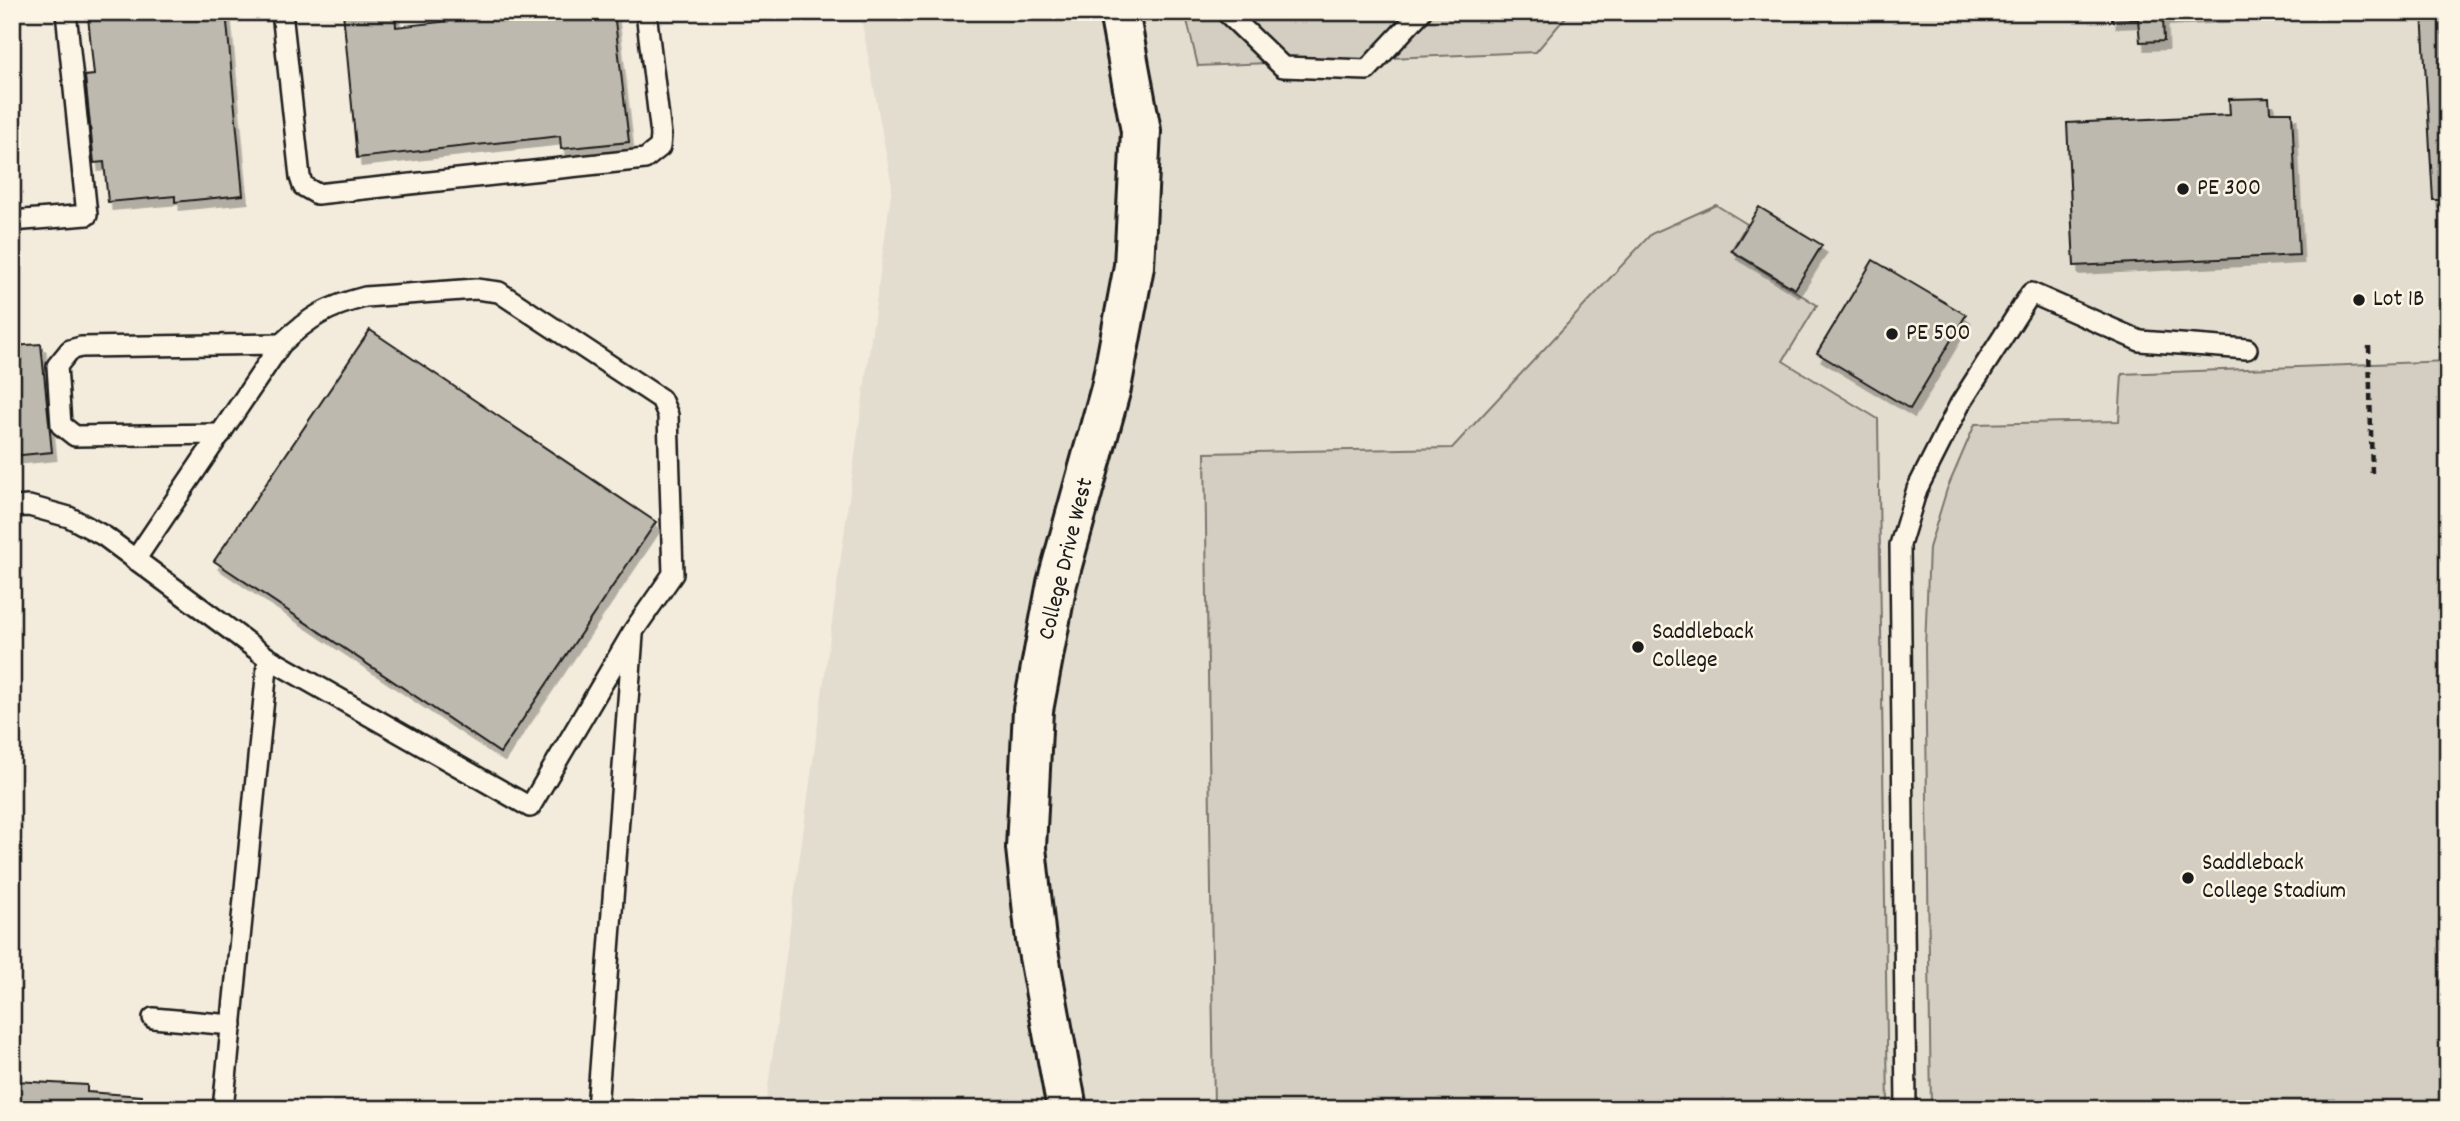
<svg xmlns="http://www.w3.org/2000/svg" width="2460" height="1121" viewBox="0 0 2460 1121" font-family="Dekko,sans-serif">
<defs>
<filter id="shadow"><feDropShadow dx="4.5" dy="8" stdDeviation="0" flood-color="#0004"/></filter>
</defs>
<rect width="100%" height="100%" fill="#f3ecdd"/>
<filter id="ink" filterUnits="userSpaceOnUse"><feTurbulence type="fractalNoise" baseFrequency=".0143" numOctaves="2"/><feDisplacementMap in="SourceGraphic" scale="14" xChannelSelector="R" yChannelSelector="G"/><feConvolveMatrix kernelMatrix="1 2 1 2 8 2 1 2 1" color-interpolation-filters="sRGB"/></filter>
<g filter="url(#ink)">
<polygon fill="#e3ddcf" points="860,12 2448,12 2448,1109 765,1109 892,186"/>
<g fill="#d3cec1" stroke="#78756e" stroke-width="2">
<polygon points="1185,12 1570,12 1536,52 1198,66"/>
<polygon points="1716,205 1747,224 1731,251 1817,305 1783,361 1878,419 1888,1109 1214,1109 1205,453 1452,448 1651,234"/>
<polygon points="2448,361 2448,1109 1931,1109 1925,647 1929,548 1947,489 1975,424 2119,421 2122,374"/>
</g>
<g fill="#beb9ae" stroke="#1c1c1c" stroke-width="2" filter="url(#shadow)">
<polygon points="226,12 243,195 175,202 175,196 108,202 104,162 94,163 85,76 94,75 88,17 132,12"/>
<polygon points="343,12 395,12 396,27 532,12 614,12 629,142 561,149 560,136 357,158"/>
<polygon points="2112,12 2226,12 2227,14 2163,17 2164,41 2140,42 2138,19 2112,20"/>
<polygon points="2422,12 2448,12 2448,200 2433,200"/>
<polygon points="2269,98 2270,112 2292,112 2299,255 2074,266 2067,123 2230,115 2229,99"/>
<polygon points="1759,207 1822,245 1795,289 1732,251"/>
<polygon points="1873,260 1966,315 1910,409 1817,353"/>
<polygon points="370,330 656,522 500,753 214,561"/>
<polygon points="41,344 52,452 12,456 12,346"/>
<polygon points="15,1081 87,1085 87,1092 142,1096 141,1109 12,1109"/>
</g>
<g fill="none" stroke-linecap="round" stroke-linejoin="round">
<defs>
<g id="service">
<polyline points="282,12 300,177 303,186 317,194 645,159 660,147 661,135 646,12"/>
<polyline points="1226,12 1283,67 1367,70 1421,12"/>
<polyline points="12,221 87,215 66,12"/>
<polyline points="221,434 75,436 61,425 57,366 70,350 81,347 281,344"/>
<polyline points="12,507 29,506 69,517 104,536 268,658 223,1109"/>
<path d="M135,560l146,-216c29,-27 45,-37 84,-47l111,-8 23,3 162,107 7,16 5,159 -39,56 -104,177 -262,-149"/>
<polyline points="153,1018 232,1025"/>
<polyline points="597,1109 633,635"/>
<polyline points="1906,1109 1900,545 1917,489 1960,404 2031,293 2140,341 2247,349"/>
</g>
<polyline id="tertiary" points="1067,1109 1036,940 1026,848 1033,710 1057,583 1111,388 1134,266 1141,131 1119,12"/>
</defs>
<use href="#service" stroke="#1c1c1c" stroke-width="24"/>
<use href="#tertiary" stroke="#1c1c1c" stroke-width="44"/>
<polyline stroke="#1c1c1c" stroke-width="4.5" stroke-dasharray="7 5" stroke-linecap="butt" points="2369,346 2372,475"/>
<use href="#service" stroke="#fcf5e5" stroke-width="19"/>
<use href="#tertiary" stroke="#fcf5e5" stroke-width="38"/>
</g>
</g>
<g fill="#1c1c1c" stroke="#fcf5e5" stroke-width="2.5">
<circle cx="2183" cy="189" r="7"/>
<circle cx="2359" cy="300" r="7"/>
<circle cx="1892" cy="334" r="7"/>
<circle cx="1638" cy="647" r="7"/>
<circle cx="2188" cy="878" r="7"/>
</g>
<g text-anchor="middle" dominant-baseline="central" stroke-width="5" stroke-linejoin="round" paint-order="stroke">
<g font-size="24" fill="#1c1c1c" stroke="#fcf5e5" text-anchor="start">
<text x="2197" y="189">PE 300</text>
<text x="2373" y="300">Lot 1B</text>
<text x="1906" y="334">PE 500</text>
<text x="1652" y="633">Saddleback<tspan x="1652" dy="28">College</tspan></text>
<text x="2202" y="864">Saddleback<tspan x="2202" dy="28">College Stadium</tspan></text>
</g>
<g font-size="24" fill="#1c1c1c" stroke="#fcf5e5">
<text transform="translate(1067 559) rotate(-76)">College Drive West</text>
</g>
</g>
<rect width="2460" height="1121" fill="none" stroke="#fcf5e5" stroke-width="42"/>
<rect x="21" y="21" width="2418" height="1079" fill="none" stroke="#1c1c1c" stroke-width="2.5" filter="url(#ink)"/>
</svg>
